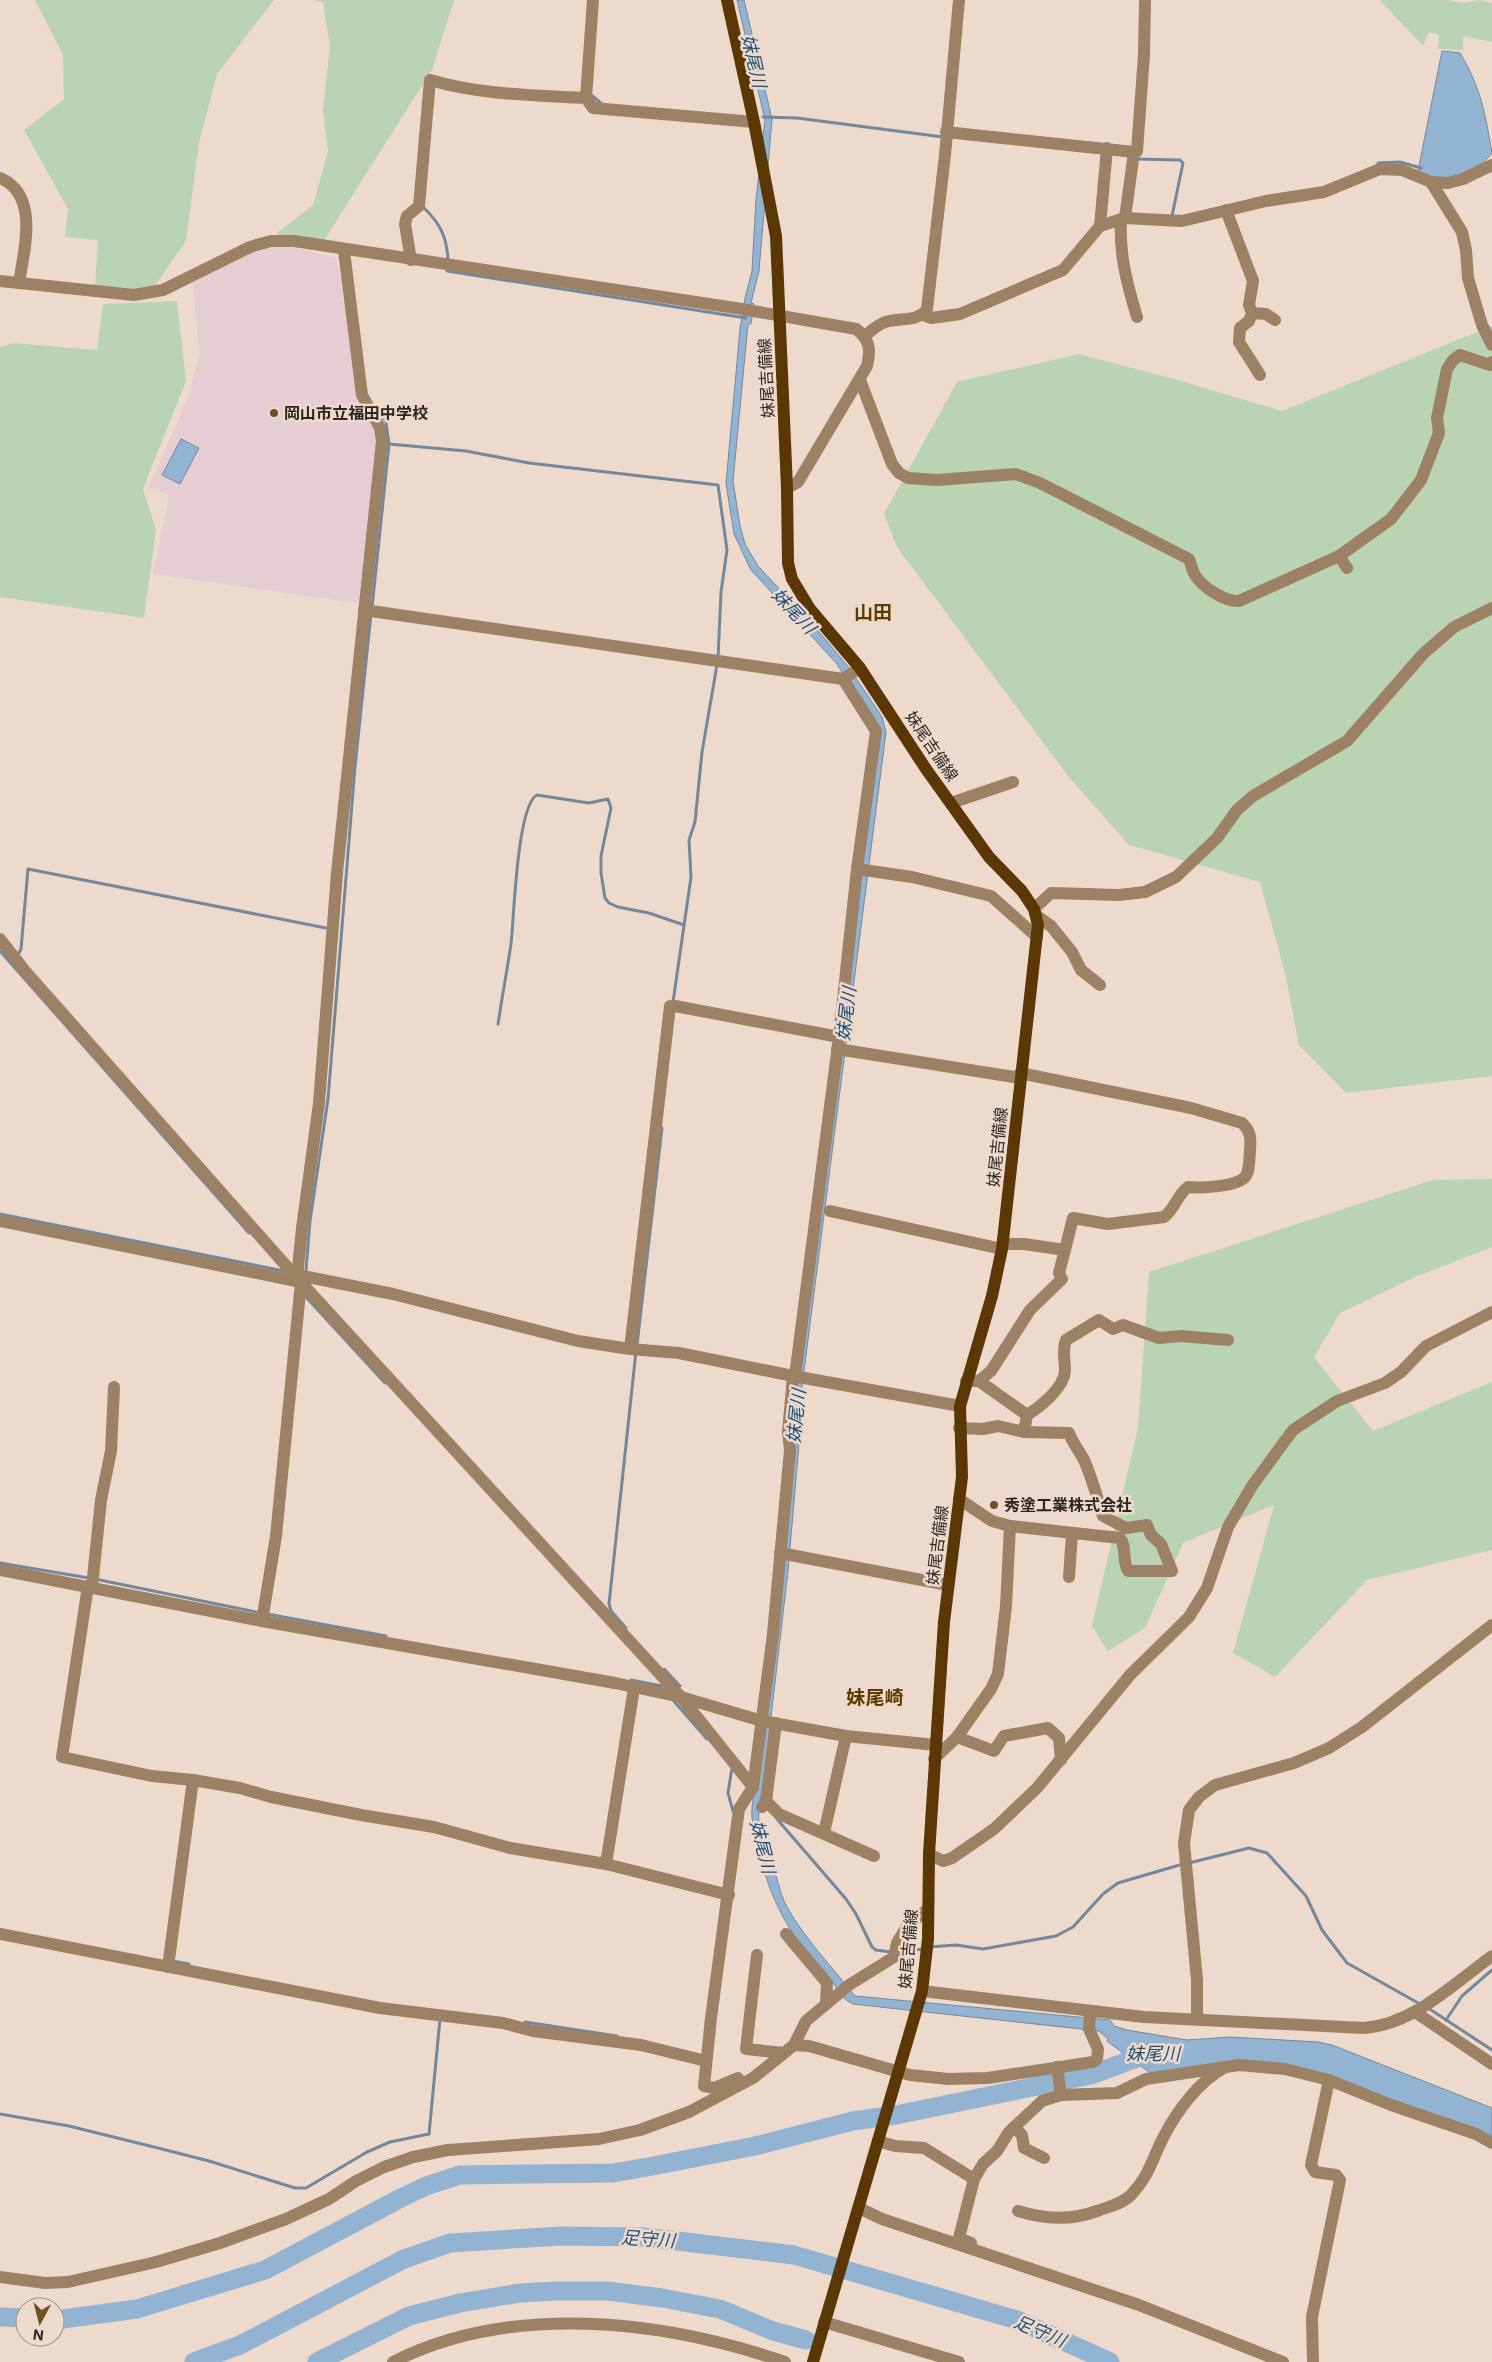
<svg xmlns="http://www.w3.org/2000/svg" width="1492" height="2362" viewBox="0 0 1492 2362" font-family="Inter,'Noto Sans JP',sans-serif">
<rect width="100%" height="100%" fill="#eedacc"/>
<polygon fill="#e6cdd4" points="273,247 292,247 337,258 359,398 380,438 362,604 153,574 169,495 149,487 188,397 199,355 193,282 240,256"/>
<g fill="#b9d3b3">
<polygon points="35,0 274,0 217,74 199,143 186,241 152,290 95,287 98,240 65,237 68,209 24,130 64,99 63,55"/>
<polygon points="313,0 454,0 432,70 323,242 276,234 313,205 328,151 323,110 330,46 323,2"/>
<polygon points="1380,0 1448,0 1462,3 1480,0 1492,3 1492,42 1463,36 1463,50 1438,49 1439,35 1429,32 1423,46"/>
<polygon points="177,301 186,381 143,489 156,530 144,618 0,597 0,347 13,343 97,350 103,304"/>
<polygon points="1492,326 1492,1076 1346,1093 1299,1045 1285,973 1260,882 1129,845 1068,776 897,547 884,514 957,382 1079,354 1178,380 1282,411"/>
<polygon points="1492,1179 1492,1247 1415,1277 1340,1313 1314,1357 1373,1431 1492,1382 1492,1550 1367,1580 1275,1677 1233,1653 1274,1505 1183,1543 1145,1628 1108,1651 1092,1626 1138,1428 1149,1272 1433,1180"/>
</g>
<g fill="#92b3d1" stroke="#74889c">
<path d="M737,0h7l28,119 -13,152 -8,32 3,1 -3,20h-3l-15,157 7,45 5,18 13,22 63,68 29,35 32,48 4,15 -87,678v34l-11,127 -26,223c-6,22 -4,48 7,66 8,12 10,33 18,47 18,32 45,60 68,89l255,24 4,6 13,4 60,10 43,-3 88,5 14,3 160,63v30l-198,-70 -144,5 -43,-32 1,-2 -9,-8 -246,-27 -11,-7c-9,-18 -26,-32 -38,-48 -23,-30 -36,-60 -45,-97 -5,-21 -11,-38 -4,-60l37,-372 86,-689 -41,-67 -86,-94 -17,-36 -8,-51 14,-154 5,-31 7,-27 4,-72 9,-79z"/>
<path d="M1442,51l18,2c21,35 25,60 32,100 -9,13 -32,24 -48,25 -9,1 -18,-3 -26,-7z"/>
<polygon points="181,439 199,448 180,484 162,475"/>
</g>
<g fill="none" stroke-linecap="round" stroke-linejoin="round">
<g stroke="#74889c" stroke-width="3">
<polyline points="591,95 602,104"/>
<polyline points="763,117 797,118 943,137"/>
<polyline points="1136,159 1180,160 1183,163 1172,216"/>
<polyline points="1378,163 1400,162 1421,168"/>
<path d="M423,207c17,16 24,30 25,53"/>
<polyline points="447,271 746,318"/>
<polyline points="389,444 466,451 529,463 718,485 727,550 721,592 718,659"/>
<polyline points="372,608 389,444 386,422 382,415"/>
<polyline points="0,951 249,1233"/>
<polyline points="19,953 21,949 28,869 326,928"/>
<polyline points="673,1002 691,877 689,840 695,822 702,752 717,665"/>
<path d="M498,1024c4,-27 9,-53 13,-80 3,-26 6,-139 26,-149l52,8 19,-4 3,9 -10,48v17l4,25 4,5 9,4 31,6 35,12"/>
<polyline points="0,1214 284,1271"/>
<polyline points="306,1270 310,1221 328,1099 355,767 371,614"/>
<polyline points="305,1296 385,1383"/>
<polyline points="637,1345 662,1128"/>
<polyline points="0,1563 89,1578"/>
<polyline points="95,1579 261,1613"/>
<polyline points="267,1614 386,1636"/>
<polyline points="626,1628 611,1611 609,1604 636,1351"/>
<polyline points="664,1669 680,1686"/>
<polyline points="631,1680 662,1686"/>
<polyline points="673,1700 707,1739"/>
<polyline points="732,1768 728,1793 733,1811"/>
<polyline points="777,1819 846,1899 856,1914 872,1947 876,1950 891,1952"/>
<polyline points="1189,1863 1249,1848 1267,1853 1306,1896 1322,1930 1347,1963 1420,2004"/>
<polyline points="929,1947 956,1945 983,1949 1056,1936 1073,1927 1103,1894 1118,1883 1183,1864"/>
<polyline points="897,1952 923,1949"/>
<polyline points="173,1961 189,1964"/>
<polyline points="1428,2008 1492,2050"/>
<polyline points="1446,2020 1462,1996 1492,1970"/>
<polyline points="525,2022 617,2036"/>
<polyline points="0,2114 69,2126 162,2149 209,2161 295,2188 306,2188 367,2152 390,2142 429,2134 440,2019"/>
</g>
<g stroke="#92b3d1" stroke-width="19">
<polyline points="0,2317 25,2318"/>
<polyline points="55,2320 137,2309 265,2270 399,2199 426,2186 460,2175 613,2173 653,2166 755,2146 853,2121 896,2115 1091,2075 1155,2051"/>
<polyline points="194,2362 240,2345 404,2259 450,2243 561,2236 644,2237 794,2255 1017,2320 1110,2362"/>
<polyline points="317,2362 409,2316 460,2303 520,2293 555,2291 608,2291 662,2298 720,2309 773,2331 806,2340"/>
</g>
<g stroke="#9d8165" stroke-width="12">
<polyline points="593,0 586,98 593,108 754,122"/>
<polyline points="946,132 1134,152"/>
<path d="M0,178c40,17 24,72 19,105"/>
<polyline points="1431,182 1462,232 1466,250 1468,278 1482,325 1492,345"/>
<polyline points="1226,210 1253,281 1249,305 1252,313 1249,321 1240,328 1239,342 1260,375"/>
<polyline points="1125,218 1134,152 1137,151 1144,55 1145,0"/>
<path d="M1121,219c-2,35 6,65 16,98"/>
<polyline points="1100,226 1107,148"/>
<path d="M411,260l-6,-36 2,-8 12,-10 11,-126c51,15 103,15 156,18"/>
<path d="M0,281l134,14 29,-5 87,-43 21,-6h23l448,68 114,20c14,10 15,21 11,37l-69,116 -11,6"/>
<polyline points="1252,313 1266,314 1275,320"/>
<polyline points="923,315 931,318 960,314 1063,270 1100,226 1125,218 1182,221 1266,201 1324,192 1380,169 1402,170 1431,182 1448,183 1463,179 1492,165"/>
<path d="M865,336c7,-6 12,-11 20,-14 15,-5 32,1 42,-13l18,-154 14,-155"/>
<path d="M860,380l32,84 7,9 9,5 29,2 79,-6 24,9 149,76c2,5 3,11 6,16 7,12 30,27 44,26l100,-45 8,12"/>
<polyline points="1339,556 1391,519 1421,480 1439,433 1437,418 1447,369 1453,360 1460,355 1490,365 1492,362"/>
<polyline points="364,610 843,679 860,668"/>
<polyline points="951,803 1013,782"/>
<polyline points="857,869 912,877 991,896 1037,937"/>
<polyline points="1034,909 1051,893 1119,895 1145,892 1176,877 1217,838 1237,810 1253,796 1347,741 1423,654 1454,627 1492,608"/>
<polyline points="1037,916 1051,926 1072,952 1081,970 1100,985"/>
<polyline points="0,939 25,971 297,1278 681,1697 753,1787"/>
<polyline points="839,1037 857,869 876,731 843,679"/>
<polyline points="837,1049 1020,1078"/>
<polyline points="830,1211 1002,1249"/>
<polyline points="0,1221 301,1282"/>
<path d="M1003,1244h21l41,6 8,-32 35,6 56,-7c11,-8 13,-22 24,-30 13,1 48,0 57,-10 5,-6 4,-18 5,-26 1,-12 1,-20 -8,-28l-51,-15 -171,-35"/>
<polyline points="298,1275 393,1294 578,1341 630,1349 679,1353 793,1376 960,1406"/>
<polyline points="297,1278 302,1228 319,1103 337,873 382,441 380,428 362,395 344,251"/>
<polyline points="630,1349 670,1006 675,1006 839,1037 795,1376"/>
<polyline points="966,1381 979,1381 991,1371 1030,1310 1062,1279 1059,1273 1065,1250"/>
<polyline points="979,1381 1027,1415"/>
<path d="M959,1428l24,1 15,-3 26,6 3,-17c13,-8 37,-27 38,-44 0,-10 -3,-21 1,-31l33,-20 14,9 10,-4 36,13 22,-2 47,4"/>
<path d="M959,1499l33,22 18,5 110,12c7,9 2,23 8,33h44l-11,-27 -10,-9 -4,-10 -21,3 -23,-12c-6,-19 -11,-38 -19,-56 -5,-10 -11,-16 -15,-27l-45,-1"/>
<polyline points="780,1553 948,1585"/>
<polyline points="0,1570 262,1621 615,1683 681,1697 762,1721 846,1736 936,1745"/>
<polyline points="1069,1577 1072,1534"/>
<polyline points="88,1586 62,1757 152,1776 193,1780 168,1967"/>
<polyline points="92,1587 101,1500 111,1451 114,1387"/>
<polyline points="262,1621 276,1536 301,1282"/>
<polyline points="957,1737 994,1751 1004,1736 1048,1728 1059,1738 1061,1760"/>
<polyline points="934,1759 957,1737 991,1689 998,1674 1006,1606 1010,1526"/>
<polyline points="193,1780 240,1788 271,1797 361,1815 434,1827 510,1848 606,1864 729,1895"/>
<polyline points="766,1801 779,1814 874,1856"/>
<polyline points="762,1807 766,1801 776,1723"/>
<polyline points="824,1833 846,1736"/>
<polyline points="929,1854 943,1861 952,1858 994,1829 1037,1788 1130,1675 1189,1617 1207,1588 1228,1527 1252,1486 1293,1430 1337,1401 1385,1383 1401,1372 1426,1346 1492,1312"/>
<polyline points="606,1864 634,1688"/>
<polyline points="0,1934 380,2008 503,2023 533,2031 641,2045 706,2061"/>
<polyline points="786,1934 827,1983 826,2004"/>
<polyline points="757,1955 746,2049 784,2053"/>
<path d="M922,1991l222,26 220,11c50,-4 89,-44 128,-72"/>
<polyline points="1415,2012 1492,2064"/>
<polyline points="1197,2018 1197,1980 1184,1843 1189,1810 1199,1797 1215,1785 1294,1763 1329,1748 1362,1727 1492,1625"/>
<polyline points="794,2045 809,2046 910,2075 948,2079 988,2078 1093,2062 1097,2059 1098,2049 1089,2029 1090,2013"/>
<polyline points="1057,2067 1061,2095"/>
<polyline points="738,2078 714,2088 704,2086 711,2018 739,1809 753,1787 773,1634 790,1450 788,1432 793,1376"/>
<polyline points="1014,2127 1022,2135 1024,2148 1044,2158"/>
<polyline points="878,2141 895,2146 924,2148 974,2179 959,2238 971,2243"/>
<polyline points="974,2179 983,2164 997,2151 1009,2132 1042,2101 1061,2095 1117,2093 1146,2079 1239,2065 1285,2069 1329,2080 1391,2105 1476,2134 1492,2143"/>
<polyline points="859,2208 882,2219 1139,2305 1283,2362"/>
<path d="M1018,2211c27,8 52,10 79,0 11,-4 25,-7 34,-16 19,-20 21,-36 33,-59 13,-25 35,-55 60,-68"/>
<polyline points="0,2277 45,2283 68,2282 156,2262 220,2243 286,2219 329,2199 356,2181 384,2167 413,2157 448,2150 599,2139 640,2130 689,2112 753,2078 794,2045 806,2021 849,1985 894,1957 897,1943 908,1925 928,1909"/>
<polyline points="824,2322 959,2362"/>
<path d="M393,2362c118,-60 270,-42 392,0"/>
<polyline points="1313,2362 1312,2317 1340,2180 1336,2175 1315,2172 1311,2165 1329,2080"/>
</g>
<polyline stroke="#5c3706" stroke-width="12" points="727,0 754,122 776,236 787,488 788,563 792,579 810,609 860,668 926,769 989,857 1022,891 1034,909 1038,925 1002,1249 992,1296 960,1406 962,1477 944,1622 929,1854 928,1939 922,1991 813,2362"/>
</g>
<g fill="#6e5124" stroke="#eedacc" stroke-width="2">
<circle cx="274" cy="413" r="5"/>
<circle cx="994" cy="1505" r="5"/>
</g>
<g text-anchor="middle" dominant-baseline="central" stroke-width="5" stroke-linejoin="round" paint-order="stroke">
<g font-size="16" fill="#2d2520" stroke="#eedacc">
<text transform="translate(766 378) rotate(-93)">妹尾吉備線</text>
<text transform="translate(932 746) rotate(56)">妹尾吉備線</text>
<text transform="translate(997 1147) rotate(-84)">妹尾吉備線</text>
<text transform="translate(937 1545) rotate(-83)">妹尾吉備線</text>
<text transform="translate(908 1949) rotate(-85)">妹尾吉備線</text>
</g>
<g font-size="16" font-weight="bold" fill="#2d2520" stroke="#eedacc" text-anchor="start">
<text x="284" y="413">岡山市立福田中学校</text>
<text x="1004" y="1505">秀塗工業株式会社</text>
</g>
<g font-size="18" font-style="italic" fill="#1e5079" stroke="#eedacc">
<text transform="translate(754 61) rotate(77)">妹尾川</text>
<text transform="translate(794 611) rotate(47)">妹尾川</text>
<text transform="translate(846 1014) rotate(-83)">妹尾川</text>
<text transform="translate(796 1416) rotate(-84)">妹尾川</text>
<text transform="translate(763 1847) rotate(76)">妹尾川</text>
<text x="1153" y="2053">妹尾川</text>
<text transform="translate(648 2239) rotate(4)">足守川</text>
<text transform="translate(1040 2331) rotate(23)">足守川</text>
</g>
<g font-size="19" font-weight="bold" fill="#5b3c00" stroke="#eedacc">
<text x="873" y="612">山田</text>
<text x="875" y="1697">妹尾崎</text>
</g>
</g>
<g transform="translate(40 2322) rotate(187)"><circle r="24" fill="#eedacc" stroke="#a19287"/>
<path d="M0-4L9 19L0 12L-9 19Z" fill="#6e5124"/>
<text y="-8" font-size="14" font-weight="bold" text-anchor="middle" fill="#2d2520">N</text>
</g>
</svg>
